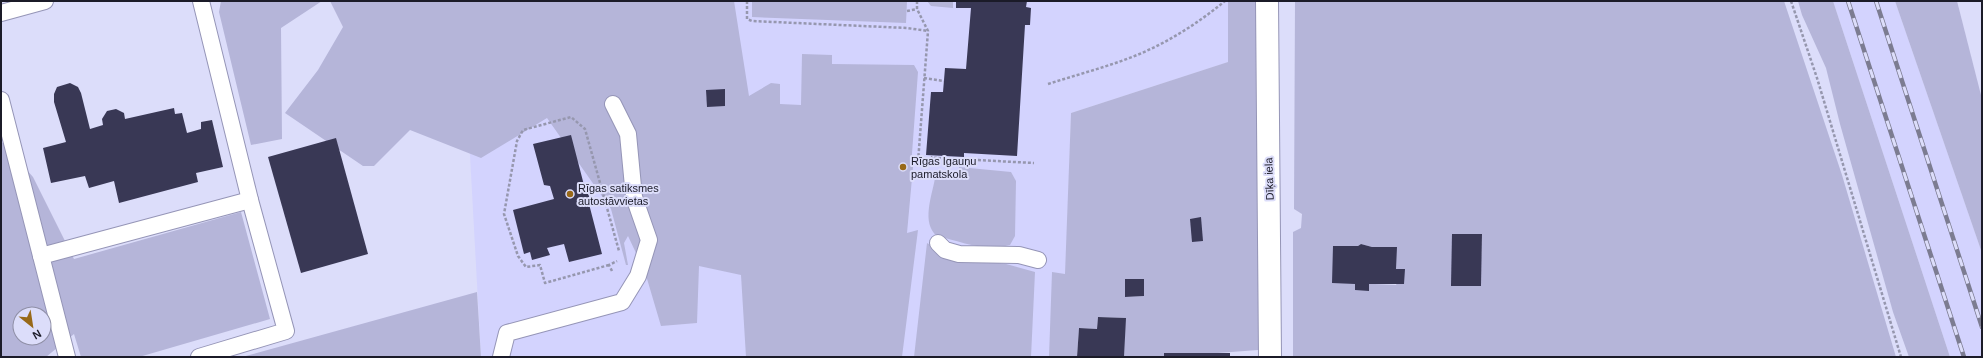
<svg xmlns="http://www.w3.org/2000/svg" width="1983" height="358" viewBox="0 0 1983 358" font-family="Helvetica,sans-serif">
<rect width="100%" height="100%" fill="#dcddfa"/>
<g fill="#d3d3fe">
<polygon points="728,1 1250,1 1250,55 1071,113 1063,357 481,357 467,100"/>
<polygon points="1833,1 1895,1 1982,253 1982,357 1950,357"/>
</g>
<g fill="#b5b5d9" fill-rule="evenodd">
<polygon points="221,1 322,1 281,28 282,139 251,145 219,12"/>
<polygon points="330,1 734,1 749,96 771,83 780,84 780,104 801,105 802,54 832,55 832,64 914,65 918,72 911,167 913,167 907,233 918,230 902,357 746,357 741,275 699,266 697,323 661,326 645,272 628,236 624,243 628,265 626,265 611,209 547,118 481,158 410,130 374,166 363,166 285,113 318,70 343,27"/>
<polygon points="752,1 907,1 906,23 752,17"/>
<polygon points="927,1 953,1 953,8 931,6"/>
<path d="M1228,1h41l-6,305 -5,44 -94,7h-40l1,-39 -27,-1 -1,12 -18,-1 -2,29h-28l3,-85 13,2 6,-161 157,-51zM1125,279h19v17l-18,1z"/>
<path d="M1295,1h489l58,174 54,182h-603v-125l8,-4 1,-14 -8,-5zM1453,234h29l-2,52h-28zM1361,244l11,3 24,1v21h8l-8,16 -63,-3v-36h25z"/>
<polygon points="1798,1 1833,1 1950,357 1909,357 1893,312 1840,124 1826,68 1802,15"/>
<polygon points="1895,1 1957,1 1982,99 1982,253"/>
<path d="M1,141l32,36 41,82 167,-47 29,107 -131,38h-58l-7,-23 -28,23h-45zM20,314h24v24h-24z"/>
<path d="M959,167l52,5 5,9 -1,55 -5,9c-26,7 -47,-3 -73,-9 -16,-13 -5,-40 -2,-58l23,-1z"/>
<polygon points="927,243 949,256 1006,264 1035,272 1031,357 914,357"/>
<polygon points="477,292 481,357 242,357"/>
</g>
<g fill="#393855">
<polygon points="956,1 1027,1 1026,7 1031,8 1030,25 1025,25 1017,156 964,153 964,157 926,155 931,92 943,92 945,68 966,69 971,8 956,8"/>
<polygon points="70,83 78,87 81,93 90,129 103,125 102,119 107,111 116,109 124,113 125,119 174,108 175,114 182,113 187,133 201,129 201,122 212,120 223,167 196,173 198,182 119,203 114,181 89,188 85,176 51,183 43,148 66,142 54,102 54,94 57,87"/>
<polygon points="725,89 725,106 707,107 706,90"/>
<polygon points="571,135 585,189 587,189 591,204 589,204 602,254 569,262 564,244 547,248 550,255 532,260 530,252 524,254 513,210 554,199 550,186 544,185 533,144"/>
<polygon points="336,138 368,254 301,273 268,157"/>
<polygon points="1201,217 1203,241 1192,242 1190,219"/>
<polygon points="1452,234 1482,234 1481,286 1451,286"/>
<polygon points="1361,244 1372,247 1397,247 1396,269 1405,269 1404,284 1369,284 1369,291 1355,290 1355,284 1332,283 1333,246 1358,246"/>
<polygon points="1125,279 1144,279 1144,296 1125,297"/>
<polygon points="1098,317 1126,318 1124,357 1077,357 1079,328 1097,329"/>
<rect x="1164" y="353" width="66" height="4"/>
</g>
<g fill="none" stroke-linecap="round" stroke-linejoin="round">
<defs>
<g id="lane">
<polyline points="1,13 45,1"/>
<polyline points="1,100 67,357"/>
<polyline points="938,243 945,250 959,254 1019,255 1038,260"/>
<polyline points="41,256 250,200"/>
<polyline points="199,357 286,331 250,200 201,1"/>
<polyline points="501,357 507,333 622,302 638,276 649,240 634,197 628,134 613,104"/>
</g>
<polyline id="street" points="1267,1 1270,357"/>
</defs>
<use href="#lane" stroke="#9595b7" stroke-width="18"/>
<use href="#street" stroke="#9595b7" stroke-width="24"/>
<g stroke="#9697ae" stroke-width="2.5" stroke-dasharray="3 2" stroke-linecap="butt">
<polyline points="747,1 747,19 752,21 907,28 928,31"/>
<polyline points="917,1 917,9 928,31 918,162 937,164 938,158 932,157 932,159"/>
<polyline points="1791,1 1817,78 1901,357"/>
<polyline points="907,11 917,9"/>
<polyline points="924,78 944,81"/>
<path d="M1048,84c25,-8 51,-15 76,-24 37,-13 72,-35 101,-59"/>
<polyline points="938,158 1034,163"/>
<polyline points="609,265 545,283 540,265 526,267 518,256 504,214 517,141 523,130 571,117 585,129 619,251"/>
<polyline points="612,271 609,265 617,261"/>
</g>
<use href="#lane" stroke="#fff" stroke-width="16"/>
<use href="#street" stroke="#fff" stroke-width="22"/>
<defs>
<g id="rail">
<polyline points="1848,1 1964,357"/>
<polyline points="1876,1 1982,327"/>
</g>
</defs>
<use href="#rail" stroke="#7c7c91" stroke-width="4.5"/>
<use href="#rail" stroke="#dcddfa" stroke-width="3" stroke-dasharray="9" stroke-linecap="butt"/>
</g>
<g fill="#986919" stroke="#dcddfa" stroke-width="1.5">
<circle cx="903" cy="167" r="4"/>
<circle cx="570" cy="194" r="4"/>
</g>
<g text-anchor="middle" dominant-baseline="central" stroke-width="4" stroke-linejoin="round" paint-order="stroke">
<g font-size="11" fill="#1b1b28" stroke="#dcddfa" text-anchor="start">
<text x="911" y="161">Rīgas Igauņu<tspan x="911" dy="13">pamatskola</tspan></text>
<text x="578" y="188">Rīgas satiksmes<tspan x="578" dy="13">autostāvvietas</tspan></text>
</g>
<g font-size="11" fill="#1b1b28" stroke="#dcddfa">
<text transform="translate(1269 179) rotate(-92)">Dīķa iela</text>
</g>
</g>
<rect width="1983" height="358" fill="none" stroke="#1b1b28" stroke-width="4"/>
<g transform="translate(32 326) rotate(150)"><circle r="19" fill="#dcddfa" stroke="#8f8fa6"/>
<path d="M0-3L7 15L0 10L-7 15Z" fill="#986919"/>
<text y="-6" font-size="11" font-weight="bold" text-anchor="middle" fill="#1b1b28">N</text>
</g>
</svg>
